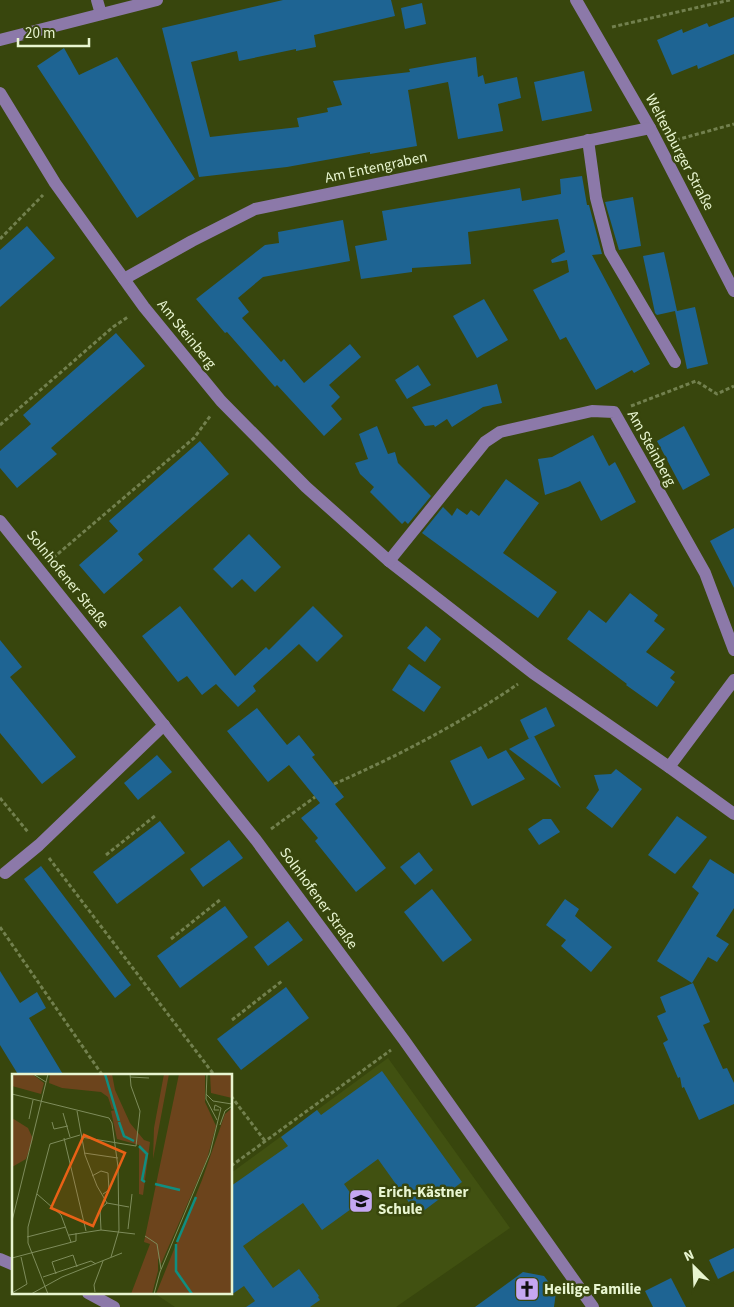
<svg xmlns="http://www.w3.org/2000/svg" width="734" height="1307" viewBox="0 0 734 1307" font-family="'Source Sans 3',sans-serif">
<rect width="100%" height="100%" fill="#38460d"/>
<polygon fill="#415111" points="388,1058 510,1228 396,1307 175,1307 154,1293 231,1293 231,1173"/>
<g fill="#1e6493">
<polygon points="283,0 391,0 395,16 314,35 316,47 296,51 296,49 239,61 237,51 191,62 210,137 299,127 297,118 328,112 327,108 342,105 333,81 410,72 409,69 476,57 478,77 483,75 485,84 517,77 521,98 498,104 503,131 458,139 448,82 408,90 417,146 370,154 370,152 287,167 199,177 162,28"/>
<polygon points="422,3 426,24 405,29 401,8"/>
<polygon points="734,17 734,54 698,69 697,65 672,75 657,40 682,29 683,33 707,23 709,27"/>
<polygon points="64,48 79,75 117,57 195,179 137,218 37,66"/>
<polygon points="584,71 592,111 542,121 534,82"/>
<polygon points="582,176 587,205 589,205 602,254 592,255 650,364 634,373 632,370 596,390 566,337 560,340 533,290 569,272 567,260 552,263 551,260 565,252 558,219 468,232 471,264 412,268 412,272 361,279 355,246 387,240 382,211 520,188 522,201 561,194 560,179"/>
<polygon points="633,197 641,246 619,250 605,202"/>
<polygon points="343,220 350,261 263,277 238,298 249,312 242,318 281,362 284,359 304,383 350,344 361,357 329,385 340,397 331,406 342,419 324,436 277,385 275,387 227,332 225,333 196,299 265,245 279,243 278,232"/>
<polygon points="27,226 55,258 0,307 0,250"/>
<polygon points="664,252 677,311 695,307 708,364 687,369 675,311 657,315 655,313 643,256"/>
<polygon points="484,299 508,340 477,358 453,316"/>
<polygon points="116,333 145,366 51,448 57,454 17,488 0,468 0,451 31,424 23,415"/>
<polygon points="418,365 431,385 407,399 395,380"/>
<polygon points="497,384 502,403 483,407 452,427 447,419 435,427 434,425 425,426 412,407"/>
<polygon points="377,426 388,454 395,452 398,463 431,496 408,524 405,521 402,524 370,492 374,487 360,474 355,463 368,459 359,434"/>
<polygon points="684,426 710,475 683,490 657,441"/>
<polygon points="593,435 609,466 615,462 636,502 601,521 580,481 568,487 545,495 538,459 552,457"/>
<polygon points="200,441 229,474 138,554 143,560 104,594 79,565 118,531 109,521"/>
<polygon points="506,479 539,503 503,553 557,592 538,618 422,533 443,507 452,516 457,508 467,515 471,510 479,516"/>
<polygon points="734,528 734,588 710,541"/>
<polygon points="249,534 281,567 255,592 242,579 232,588 213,569"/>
<polygon points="630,593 658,615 654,621 665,629 646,652 675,672 670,678 675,682 657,707 626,685 627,684 567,639 589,610 606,623"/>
<polygon points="180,606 235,676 266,647 269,650 313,606 343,636 317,662 299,644 253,686 256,691 238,707 216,684 202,695 187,676 178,682 142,636"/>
<polygon points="426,626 441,639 425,662 407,648"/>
<polygon points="0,640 22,667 10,677 76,757 42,784 0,733"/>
<polygon points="409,664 441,687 424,712 392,690"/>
<polygon points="546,707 555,726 529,739 520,720"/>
<polygon points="257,708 287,745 299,735 315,755 312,757 344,797 335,804 386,868 356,892 315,841 318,838 301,818 320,803 289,765 268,782 227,731"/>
<polygon points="534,736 561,788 509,749"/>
<polygon points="481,746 488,759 506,750 525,779 472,806 450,761"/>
<polygon points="157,755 172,772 138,800 124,783"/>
<polygon points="616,769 642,789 612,828 586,808 599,790 594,775 611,774"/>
<polygon points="677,816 707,837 675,874 648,855"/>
<polygon points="543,819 551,819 560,832 539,845 528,829"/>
<polygon points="160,821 185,853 117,904 93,872"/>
<polygon points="229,840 243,858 203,887 190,869"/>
<polygon points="419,852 433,870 415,885 400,867"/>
<polygon points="710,859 734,874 734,908 716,936 729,944 717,962 708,957 692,983 657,961 699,893 692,887"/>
<polygon points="41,866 131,985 115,998 24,879"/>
<polygon points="432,889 472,940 443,962 404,912"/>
<polygon points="565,899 579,909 575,916 612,947 591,972 561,946 566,940 546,925"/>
<polygon points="225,906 248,937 180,988 157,956"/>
<polygon points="288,921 303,940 268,966 254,947"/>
<polygon points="0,971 20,1003 37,992 46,1008 29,1018 64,1076 19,1076 0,1045"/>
<polygon points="693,983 710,1022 703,1025 723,1069 727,1068 734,1083 734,1104 699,1120 684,1087 682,1088 680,1077 678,1078 663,1043 668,1040 657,1016 666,1012 660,997"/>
<polygon points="286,987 309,1018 241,1070 217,1039"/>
<polygon points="382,1071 462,1182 418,1215 378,1159 344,1184 358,1204 322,1230 303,1203 243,1246 273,1288 299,1269 319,1296 318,1297 320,1300 310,1307 246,1307 255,1301 244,1286 231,1295 231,1186 288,1146 281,1137 317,1110 321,1115"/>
<polygon points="734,1248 734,1271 718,1279 709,1260"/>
<polygon points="523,1272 544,1276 556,1292 554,1307 475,1307"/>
<polygon points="671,1278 686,1307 653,1307 645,1291"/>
</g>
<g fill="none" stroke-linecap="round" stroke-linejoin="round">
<g stroke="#72804e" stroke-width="3" stroke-dasharray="4 2.5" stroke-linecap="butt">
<polyline points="612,27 730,0"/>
<polyline points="676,140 734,124"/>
<polyline points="0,239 43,195"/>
<polyline points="631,406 696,381 717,394 734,386"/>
<polyline points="0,425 113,327 128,317"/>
<polyline points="53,558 194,438 211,415"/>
<path d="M334,784c64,-28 127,-61 184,-100"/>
<polyline points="0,798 28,832"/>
<polyline points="271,829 315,797"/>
<polyline points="106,855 156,815"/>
<polyline points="49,858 215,1076"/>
<polyline points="0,927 103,1076"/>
<polyline points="171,939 221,899"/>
<polyline points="232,1020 282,981"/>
<polyline points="231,1096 265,1141"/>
<polyline points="231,1166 391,1050"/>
</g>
<g stroke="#8c79a9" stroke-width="12">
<polyline points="97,0 101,14"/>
<polyline points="576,0 650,128 734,291"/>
<polyline points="0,40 157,0"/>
<polyline points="0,93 55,183 144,307 221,401 306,487 389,561 533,673 669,767 734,814"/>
<polyline points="588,140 596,198 610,252 675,362"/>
<polyline points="124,279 192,241 255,209 650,128"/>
<polyline points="0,521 256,840 404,1040 593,1307"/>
<polyline points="389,561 485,442 500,432 592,411 614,412 705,573 734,650"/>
<polyline points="669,767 734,680"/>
<polyline points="5,873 39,845 164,725"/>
<polyline points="0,1259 14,1265"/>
<polyline points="88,1293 114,1307"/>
</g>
</g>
<defs>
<symbol id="school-square" viewBox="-11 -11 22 22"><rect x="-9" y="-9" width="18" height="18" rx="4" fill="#c5a7f1" stroke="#38460d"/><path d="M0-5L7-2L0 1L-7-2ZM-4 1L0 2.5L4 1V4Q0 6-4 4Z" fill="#111"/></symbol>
<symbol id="church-square" viewBox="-11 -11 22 22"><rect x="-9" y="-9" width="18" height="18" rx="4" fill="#c5a7f1" stroke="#38460d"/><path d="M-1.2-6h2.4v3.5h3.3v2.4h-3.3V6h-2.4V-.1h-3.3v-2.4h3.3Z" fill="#111"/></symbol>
</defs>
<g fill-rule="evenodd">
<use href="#school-square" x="347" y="1187" width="28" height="28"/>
<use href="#church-square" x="513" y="1275" width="28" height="28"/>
</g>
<g text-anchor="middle" stroke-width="5" stroke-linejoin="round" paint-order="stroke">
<g font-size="15" fill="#e8f5d0" stroke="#38460d">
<text transform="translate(680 152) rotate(62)" y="5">Weltenburger Straße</text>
<text transform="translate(376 167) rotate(-12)" y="5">Am Entengraben</text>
<text transform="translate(187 334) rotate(51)" y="5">Am Steinberg</text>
<text transform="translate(652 448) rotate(61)" y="5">Am Steinberg</text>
<text transform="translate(68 579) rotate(51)" y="5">Solnhofener Straße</text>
<text transform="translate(319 898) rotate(54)" y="5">Solnhofener Straße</text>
</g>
<g font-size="15" font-weight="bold" fill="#e8f5d0" stroke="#38460d" text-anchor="start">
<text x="378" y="1197">Erich-Kästner<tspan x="378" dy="17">Schule</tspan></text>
<text x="544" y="1294">Heilige Familie</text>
</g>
</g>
<g transform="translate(12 1074)">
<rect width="220" height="220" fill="#38460d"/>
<path d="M0,0h20l12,9 -3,11 -29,-8zM38,0h62l3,16 15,33 14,17 6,2 -7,53 -4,-1v-49l-22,-6 -6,-28 4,-1 -3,-1 -4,-12 -7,-5 -39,-4 -13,-5zM152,0h5l-16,85 1,-31zM167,0h26v28l11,24 -9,33 -46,105 -3,-6v13l-6,23h-21l19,-50 -6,-2zM198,0h22v24l-21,-5zM220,34v186h-76l46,-114 23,-66zM0,40v4l16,10 5,11 -7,20 -14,8z" fill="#6c441c"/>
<path fill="none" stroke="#108e80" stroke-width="2.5" d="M93,0l14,47M107,48l5,14 10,5M127,72l8,8 -5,26 3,2M143,110l25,6M165,168l19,-45M164,170v27l16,23"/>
<path fill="none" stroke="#7e8c5b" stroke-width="1" d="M21,0l13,8M195,0l-1,25 11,21M118,3l19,1M0,20l97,24 3,5 6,44 1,63 -8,27M194,20l7,7 19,3M65,37l8,44 12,31 10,17 22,4M51,39l7,24M17,45l4,-19M40,48l2,7 14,-3M208,51l5,-14 7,-5M69,63l55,9 4,-35 -9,-25 -1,-12M52,64l22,93M72,79l34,5M80,102l9,-5 7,2 1,17 -6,4M25,120l24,21 10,27M0,147l36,-147M116,155l4,-35M89,156l-1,-21 7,-6M57,161l32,-5 34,4M133,162l12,8 4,25M15,163l39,-10M0,184l64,-17v-8M44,200l-4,-12 21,-7 4,12M31,203l48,-16 5,3M83,218l-1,-7 9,-24M0,219l15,-9 -6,-27M19,220l31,-17 60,-24M36,220l-20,-51v-16l22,-83 30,-9M142,220l6,-22 50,-119 11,-45 -6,-3 -1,5h5"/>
<path fill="#e86116" fill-opacity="0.15" stroke="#e86116" stroke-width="2.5" d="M72,61l41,18 -32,73 -42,-18z"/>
<rect width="220" height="220" fill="none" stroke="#e8f5d0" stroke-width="2.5"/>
</g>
<g transform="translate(694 1267) rotate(336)" stroke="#38460d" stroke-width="4" paint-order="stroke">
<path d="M0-4L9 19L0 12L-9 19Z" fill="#e8f5d0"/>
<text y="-8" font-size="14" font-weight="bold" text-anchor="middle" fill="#e8f5d0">N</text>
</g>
<path d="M18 38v8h71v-8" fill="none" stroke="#e8f5d0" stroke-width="2.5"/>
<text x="25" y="38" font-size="15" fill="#e8f5d0" stroke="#38460d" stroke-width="4" paint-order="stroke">20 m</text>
</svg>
